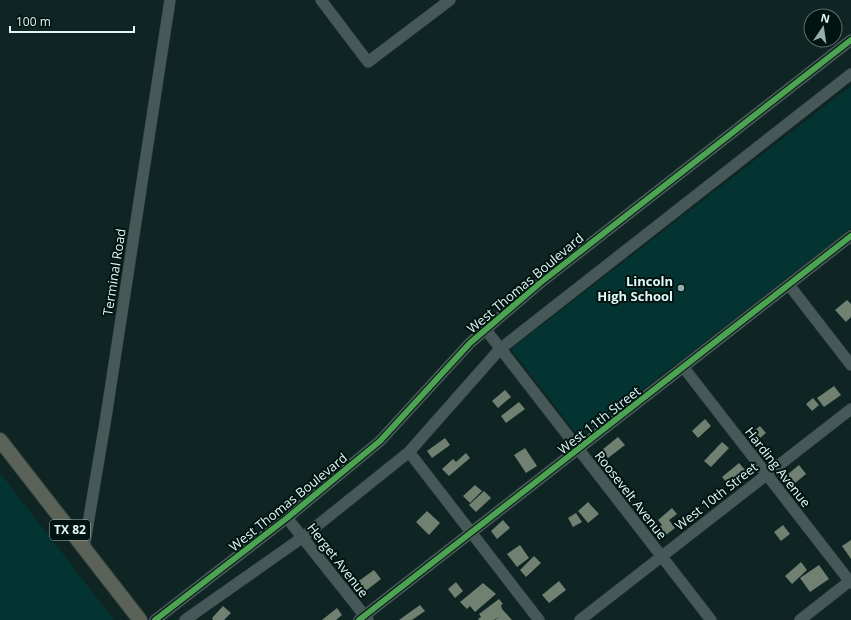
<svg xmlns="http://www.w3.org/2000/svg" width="851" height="620" viewBox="0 0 851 620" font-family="'Open Sans',sans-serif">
<rect width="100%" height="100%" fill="#0f2523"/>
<g fill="#043431">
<polygon points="851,86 851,228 580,438 511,349"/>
<polygon points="0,473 114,620 0,620"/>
</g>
<g fill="#708071">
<polygon points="847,300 851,304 851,317 846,322 835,310"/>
<polygon points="834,386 841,395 824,407 817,398"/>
<polygon points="505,390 511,397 498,408 492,401"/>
<polygon points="813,398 819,405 812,411 806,404"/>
<polygon points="519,402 525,409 506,423 501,416"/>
<polygon points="705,419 711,426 698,438 692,431"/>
<polygon points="760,426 766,433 754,443 748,436"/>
<polygon points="618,437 625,445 608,458 602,450"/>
<polygon points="445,438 450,445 432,458 427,451"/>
<polygon points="722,442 729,448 711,467 704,461"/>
<polygon points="525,448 537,466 526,473 514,455"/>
<polygon points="466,453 470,458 449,476 442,469 453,459 456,462"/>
<polygon points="739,463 745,470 729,485 722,477"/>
<polygon points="799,465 806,474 789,488 782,479"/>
<polygon points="475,485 482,491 470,503 463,496"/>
<polygon points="484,491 491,498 476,512 469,505"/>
<polygon points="588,502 599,514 588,523 578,511"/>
<polygon points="672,508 677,514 669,520 675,528 662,538 656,530 662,525 658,520"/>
<polygon points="427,511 440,523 429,535 416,522"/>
<polygon points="576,513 582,522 573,527 568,518"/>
<polygon points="503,520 510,528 497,539 491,531"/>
<polygon points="783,525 790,534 781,541 774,532"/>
<polygon points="851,540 851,559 842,546"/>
<polygon points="520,545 529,558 517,567 507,554"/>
<polygon points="534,556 541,563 526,577 520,570"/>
<polygon points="801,562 807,570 792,584 785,576"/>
<polygon points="819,565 829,579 810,592 800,578"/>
<polygon points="374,570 381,579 363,593 356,583"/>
<polygon points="559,581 566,590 549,603 542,595"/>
<polygon points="456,582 463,591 455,598 448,589"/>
<polygon points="483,583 496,594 475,612 470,606 467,609 460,602"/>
<polygon points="499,599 503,604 501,605 502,609 512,620 495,620 500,616 494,620 479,620 478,619 481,617 479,614"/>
<polygon points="420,605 425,611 412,620 399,620"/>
<polygon points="223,606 231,613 224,620 213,620 212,618"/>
<polygon points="337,608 342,615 336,620 322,620"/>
</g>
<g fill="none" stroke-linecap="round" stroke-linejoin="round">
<defs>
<g id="minor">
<polyline points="321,0 368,62 450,0"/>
<polyline points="789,285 851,365"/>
<polyline points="486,330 711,620"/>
<polyline points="684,368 851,583"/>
<polyline points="409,452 539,620"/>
<polyline points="287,518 368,620"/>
<polyline points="84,548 106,417 170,0"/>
<polyline points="155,620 287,518 380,441 470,343 540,283 851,40"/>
<polyline points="185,620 303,537 409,452 500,349 851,74"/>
<polyline points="359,620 851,236"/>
<polyline points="580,620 851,409"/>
<polyline points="800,620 851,580"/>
</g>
<polyline id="major" points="0,440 140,620"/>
</defs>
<use href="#minor" stroke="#31403f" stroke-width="12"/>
<use href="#major" stroke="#31403f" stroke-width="16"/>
<use href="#minor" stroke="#465857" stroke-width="11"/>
<use href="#major" stroke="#5b6359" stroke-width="14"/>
<defs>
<g id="cycleway">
<polyline points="155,620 287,518 380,441 470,343 540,283 851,40"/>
<polyline points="359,620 851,236"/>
</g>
</defs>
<use href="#cycleway" stroke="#021412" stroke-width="8"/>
<use href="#cycleway" stroke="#4ca352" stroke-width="6"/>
</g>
<circle fill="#96aeac" stroke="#021412" stroke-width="1.5" cx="681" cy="288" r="4"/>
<g text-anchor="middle" stroke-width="4" stroke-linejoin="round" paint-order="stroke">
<rect fill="#021412" stroke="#9db4b1" stroke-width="1" x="50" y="520" width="40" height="20" rx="3"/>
<g font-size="12" font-weight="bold" fill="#dff8f5">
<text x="70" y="534">TX 82</text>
</g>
<g font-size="13" fill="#dff8f5" stroke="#021412">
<text transform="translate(114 272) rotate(-81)" y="5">Terminal Road</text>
<text transform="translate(525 283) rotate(-40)" y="5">West Thomas Boulevard</text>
<text transform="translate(599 420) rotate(-38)" y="5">West 11th Street</text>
<text transform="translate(778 467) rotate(52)" y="5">Harding Avenue</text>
<text transform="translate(631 495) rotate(52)" y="5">Roosevelt Avenue</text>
<text transform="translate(716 496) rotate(-38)" y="5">West 10th Street</text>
<text transform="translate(288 502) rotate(-39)" y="5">West Thomas Boulevard</text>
<text transform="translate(338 560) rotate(52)" y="5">Herget Avenue</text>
</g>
<g font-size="13" font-weight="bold" fill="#dff8f5" stroke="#021412" text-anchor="end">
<text x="673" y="286">Lincoln<tspan x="673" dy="15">High School</tspan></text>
</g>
</g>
<g transform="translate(823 28) rotate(13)"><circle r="19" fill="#021412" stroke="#5a6f6d"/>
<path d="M0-3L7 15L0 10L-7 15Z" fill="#96aeac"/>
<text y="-6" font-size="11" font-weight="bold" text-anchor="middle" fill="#dff8f5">N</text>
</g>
<path d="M10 26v6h124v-6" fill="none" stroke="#dff8f5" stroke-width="2"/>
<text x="16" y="26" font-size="12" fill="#dff8f5" stroke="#021412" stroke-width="3" paint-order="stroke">100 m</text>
</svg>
